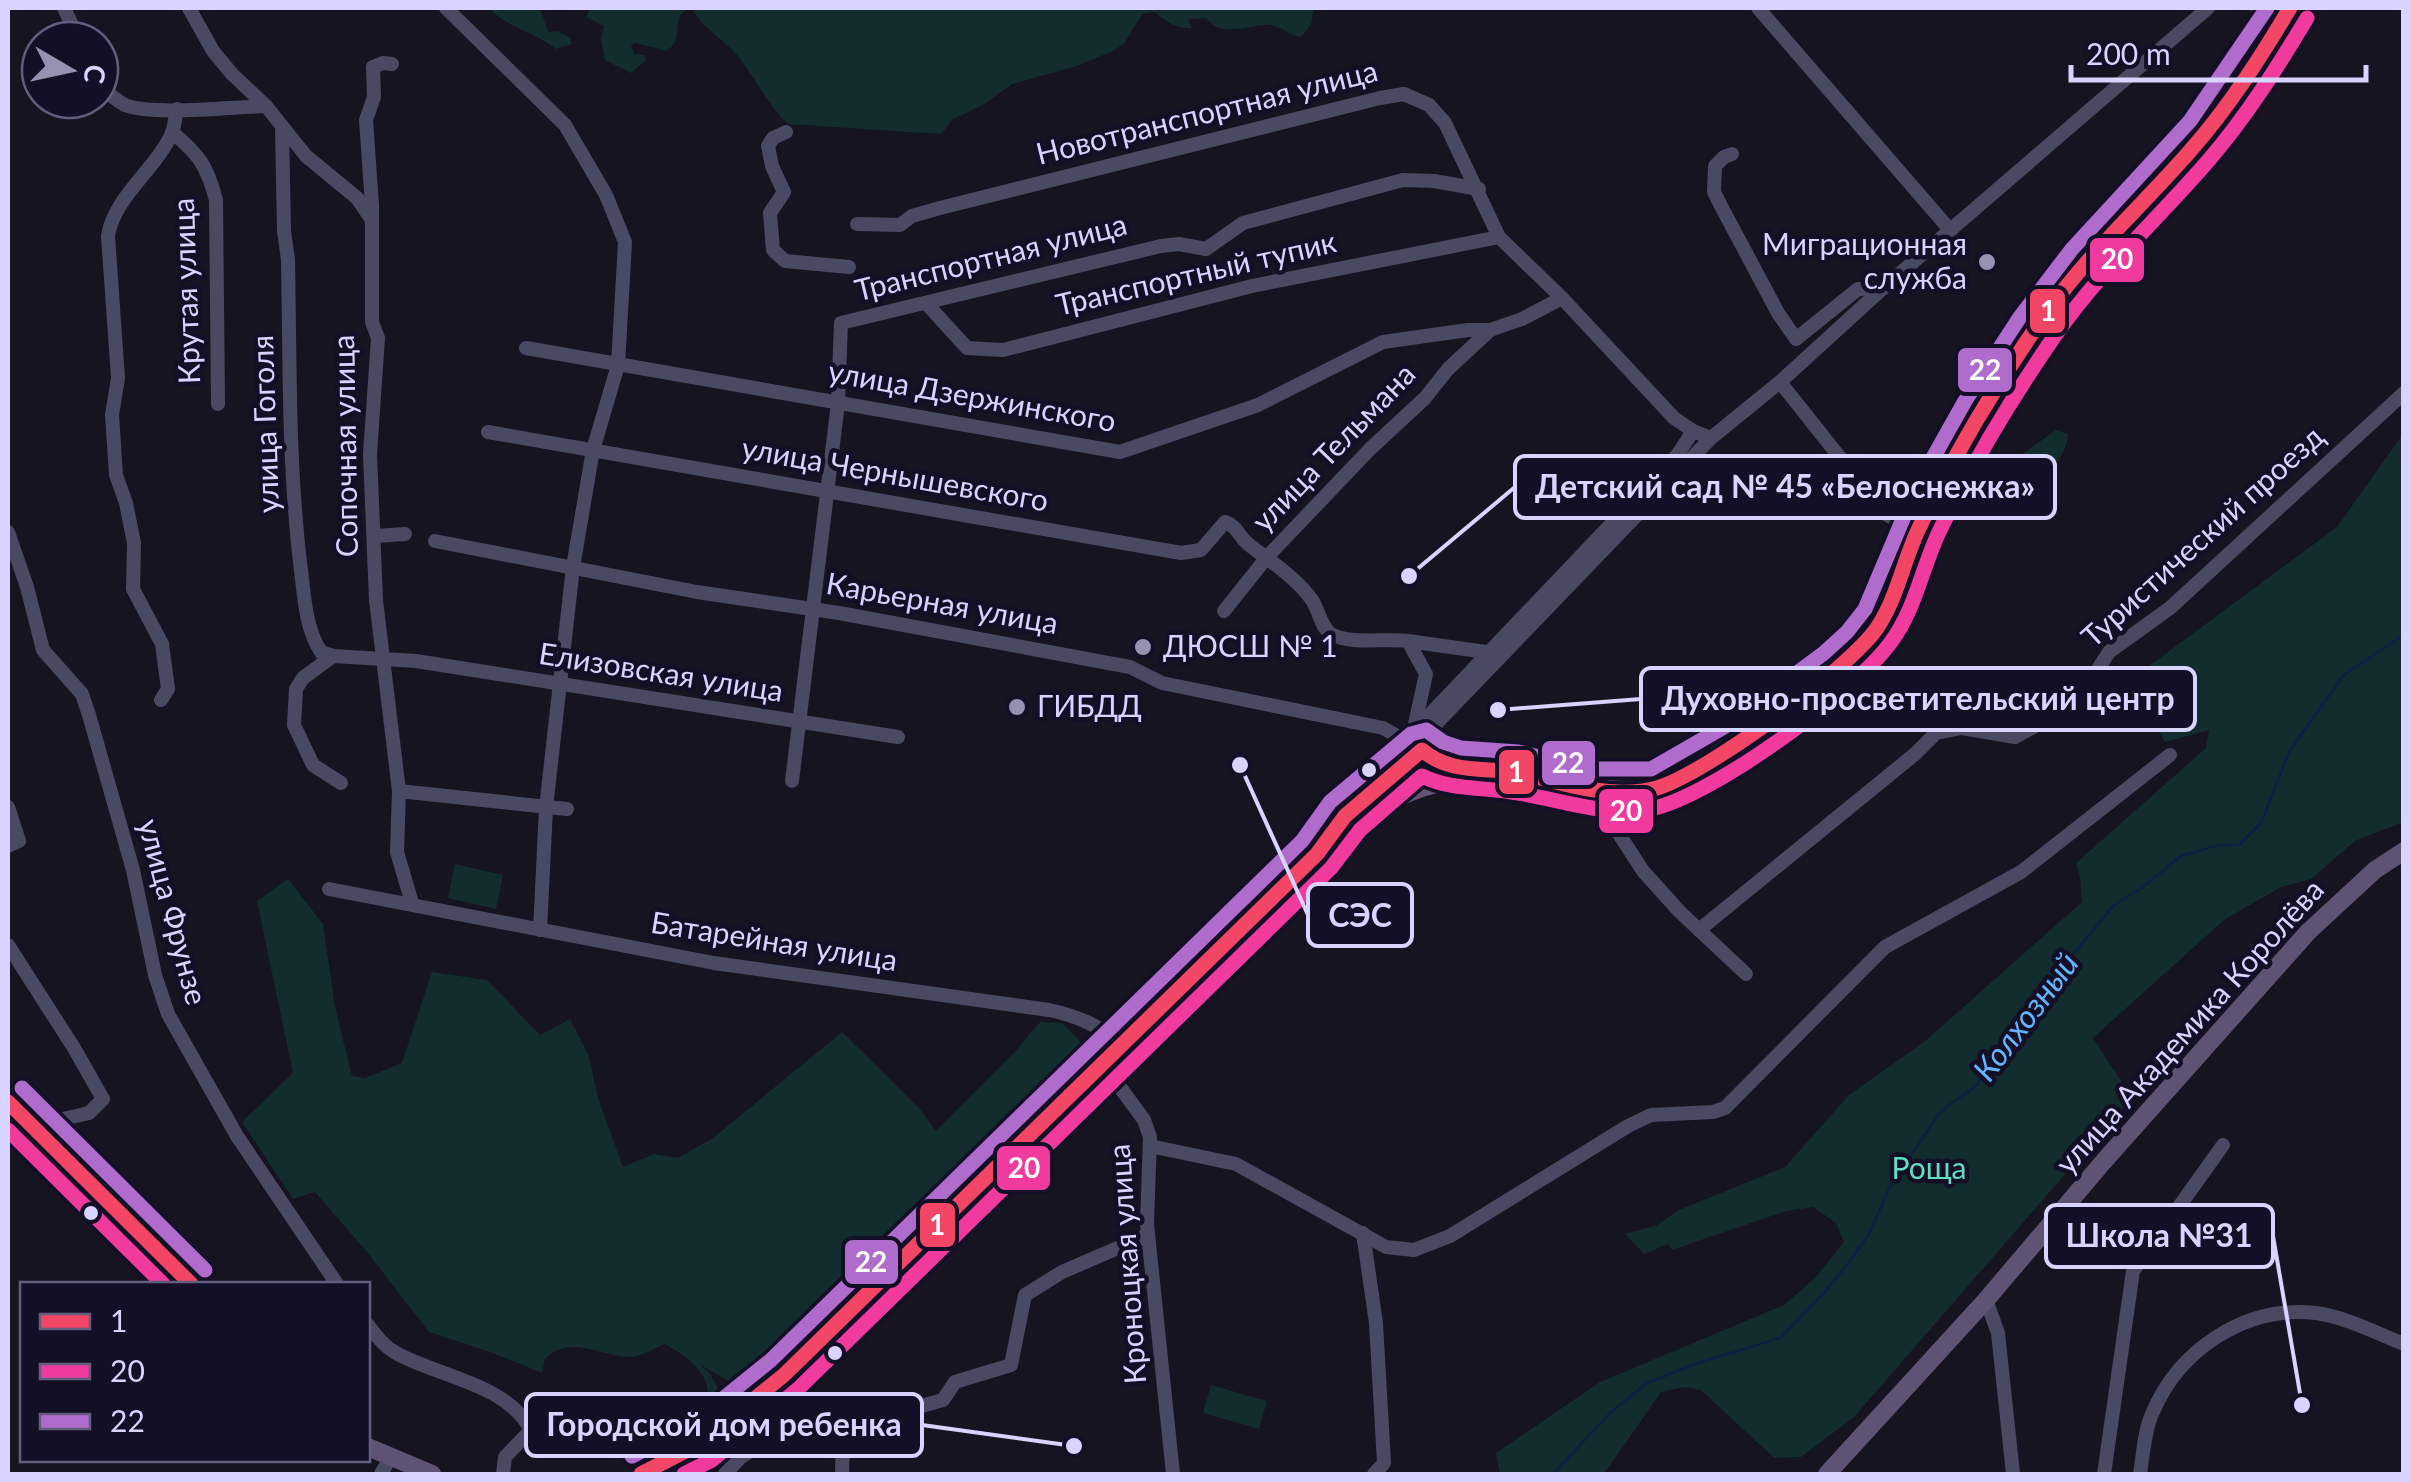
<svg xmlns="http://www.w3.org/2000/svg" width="2411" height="1482" viewBox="0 0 2411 1482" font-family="Lato,sans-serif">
<rect width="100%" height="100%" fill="#161421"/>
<g fill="#132c2d">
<path d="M489,8h51l8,24 9,-1 12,6 3,7 -16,5c-22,-18 -49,-21 -67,-41z"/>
<path d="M590,8h98l-8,7c-5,14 1,28 -14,36l-30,-8 -5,2 3,9 10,1 2,5 -15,13 -26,-13 -4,-22 3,-12 -18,-9z"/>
<path d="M692,8h622l-3,17 -10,12c-13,-1 -18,-11 -31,-12 -22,-1 -49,14 -64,-7l-18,1 4,9c-19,0 -24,-6 -38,-16l-12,2 -18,30 -11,7 -36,15 -65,18 -29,21 -30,14 -12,15 -153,-10c-19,-17 -35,-50 -52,-70 -14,-16 -35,-27 -44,-46z"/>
<path d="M2056,430l12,4c-2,34 -45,60 -69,81 -18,1 -30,-3 -35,-21 4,-11 11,-13 22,-14z"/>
<polygon points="2403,434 2403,822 2355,841 2311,879 2281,887 2224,920 2093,1038 2127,1090 2128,1102 1854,1417 1801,1457 1774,1458 1701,1390 1685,1387 1661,1392 1604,1474 1500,1474 1496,1453 1600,1382 1784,1305 1815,1278 1844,1242 1836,1223 1813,1207 1786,1211 1672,1250 1668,1244 1644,1254 1625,1234 1657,1225 1679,1210 1785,1167 1849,1095 1924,1042 2082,902 2080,877 2076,863 2206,748 2209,730 2165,742 2130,680 2337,527"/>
<polygon points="455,864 503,875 496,909 448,898"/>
<path d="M288,879l35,45 12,83 17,69 13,2 37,-15 30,-91 55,8 53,55 30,-16 19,38 9,41 25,69 31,-13 24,4 35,-20 129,-106 77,76 17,23 78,-78 26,-31 22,1 24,24 -315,313 -37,24 -35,-20 11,9 14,28 -21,17c15,-37 -5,-55 -38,-74 -11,4 -25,14 -37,13 -29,-1 -57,-23 -83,2l-3,14 -49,-20 -64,-21 -62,-80 -52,-60 -22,7 -51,-77 51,-49 -36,-172z"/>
<polygon points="1211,1385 1267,1401 1259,1429 1203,1413"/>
</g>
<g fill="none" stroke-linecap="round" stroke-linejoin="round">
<polyline stroke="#0d2144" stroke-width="2.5" points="1553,1474 1610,1413 1647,1383 1695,1364 1780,1338 1824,1293 1851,1260 1869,1234 1889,1189 1940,1112 1977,1085 1999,1044 2113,906 2143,887 2181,856 2215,846 2240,844 2261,823 2290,750 2344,675 2404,635"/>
<g stroke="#4a4962" stroke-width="14">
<polyline points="64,8 79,40"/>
<polyline points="189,8 213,51 232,74 266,106 306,156 357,198 370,217"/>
<polyline points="446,8 565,125 606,195 625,242 618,365 593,450 573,567 546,808 540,930"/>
<polyline points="1758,8 1951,231"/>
<polyline points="2257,8 2275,33"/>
<polyline points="392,64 383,63 373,67 374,97 366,120 372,205 372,322 378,338 370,454 376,600 399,791 397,852 412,903"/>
<path d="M100,85c8,8 15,15 25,20 28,11 106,2 141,1"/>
<path d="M282,127l2,104 4,29c2,103 0,207 13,310 3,26 5,60 20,82l12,4 83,5 482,76"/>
<path d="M172,132c27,23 35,33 44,68l2,204"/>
<polyline points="786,132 773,138 768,146 772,166 784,192 770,213 773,250 785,261 849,267"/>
<polyline points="1732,154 1724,157 1715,166 1714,192 1721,206 1778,313 1796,339 1858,289 1883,288"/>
<polyline points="857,224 900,225 912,216 940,208 1380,98 1404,94 1429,105 1445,123 1499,237 1562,298 1674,418 1693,431 1711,438"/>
<polyline points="926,303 967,348 1003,350 1252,286 1499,237"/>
<polyline points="526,348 1120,452 1258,405 1383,342 1468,330 1490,330 1522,319 1562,298"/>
<polyline points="1780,382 1884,513 1917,531"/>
<path d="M488,432l693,121 20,-3 24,-28c12,4 13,13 22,21 22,18 48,33 65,57 7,10 8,26 19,34 19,11 57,4 77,7l18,33 -13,59 9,17"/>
<polyline points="8,532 27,587 43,650 82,694 89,715 133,870 155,975 168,1014 237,1136 337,1284"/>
<polyline points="375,536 405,534"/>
<polyline points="435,541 697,592 839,613 1130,667 1162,683 1383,728 1422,750 1446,781"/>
<polyline points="1224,611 1267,557 1370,449 1425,398 1448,369 1490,330"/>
<polyline points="1408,641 1486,652"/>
<polyline points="333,656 303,678 296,689 294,725 313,765 341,783"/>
<path d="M161,700l7,-11 -6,-45 -29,-55 1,-46 -8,-40 -10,-28 -4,-60 6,-37 -10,-142c6,-39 48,-67 64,-103 3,-7 3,-17 5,-24"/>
<polyline points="1415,730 1678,454 1693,431"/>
<polyline points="1427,756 1463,768 1499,770"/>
<polyline points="792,781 838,403 841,323 1161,246 1179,244 1206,249 1243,223 1403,180 1434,181 1479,189"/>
<polyline points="1599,787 1619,834 1643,871 1679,911 1746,974"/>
<polyline points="399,791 567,809"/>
<polyline points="8,807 19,841 8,846"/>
<path d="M1321,847c30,-48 87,-71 113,-121l277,-288 69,-56 103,-94 325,-280"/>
<path d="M329,889l385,74 335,47c29,6 51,16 73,35"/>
<polyline points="1699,930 1915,754 1936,733 1962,728 2015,737 2057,714 2081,696 2109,652 2170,608 2404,393"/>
<polyline points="8,945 74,1048 103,1099 89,1113 59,1120 39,1135"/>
<polyline points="1103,1064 1144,1120 1150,1137 1147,1224 1173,1474"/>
<polyline points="1150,1146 1236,1164 1386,1247 1414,1250 1450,1236 1628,1126 1651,1115 1713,1112 1725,1108 1885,947 2021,872 2170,755"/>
<polyline points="1363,1233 1376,1323 1384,1463 1374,1474"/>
<polyline points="1986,1300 1998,1333 2013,1474"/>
<path d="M368,1325c7,10 17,22 28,28 43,24 110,30 135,77l-26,27 -2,17"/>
<polyline points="381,1474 390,1458"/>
<polyline points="725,1474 740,1458 780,1431 806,1420 829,1416 861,1423"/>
<polyline points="842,1474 843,1440 861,1423 943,1400 955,1382 1011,1365 1025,1295 1062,1272 1148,1235"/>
<polyline points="2104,1474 2133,1271 2223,1145"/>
<path d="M2140,1474c3,-18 4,-42 12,-60 27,-65 94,-109 164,-101 30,4 60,20 88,31"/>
</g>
<g stroke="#5e5373" stroke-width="18">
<polyline points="8,1102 191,1284"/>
<polyline points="368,1447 432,1474"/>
<path d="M641,1474l58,-30 85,-69 533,-521c97,-83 141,-83 264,-69 29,4 62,11 90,-1 22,-10 43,-28 63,-41 44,-30 97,-60 132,-100 28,-32 35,-78 53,-116 33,-68 73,-132 115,-195 45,-67 104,-122 157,-182 39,-44 69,-93 99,-142"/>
<polyline points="1827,1474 1986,1300 2104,1161 2308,932 2375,870 2404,851"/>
</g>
<defs>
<g id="bus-1">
<polyline points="8,1102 191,1284"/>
<path d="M641,1474l58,-30 85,-69 533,-521 28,-38 77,-66c31,27 71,15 108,25 39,11 87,24 127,13 48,-14 192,-119 220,-160 21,-31 27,-71 44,-104 35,-73 77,-143 124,-209 42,-60 97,-109 145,-164 39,-44 70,-93 100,-143"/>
</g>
<g id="bus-2">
<polyline points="8,1130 163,1284"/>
<path d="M684,1474l28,-14 86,-71 533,-521 29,-38 62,-54c29,14 57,11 89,16 45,6 86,23 133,18 59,-6 212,-119 247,-168 24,-32 31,-74 48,-110 33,-68 72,-133 115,-195 45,-65 103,-117 154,-176 38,-44 69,-93 99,-143"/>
</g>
<g id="bus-3">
<polyline points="22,1088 205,1270"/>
<polyline points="632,1456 688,1427 771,1360 1302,841 1330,802 1411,734 1426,730 1443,742 1461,748 1518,752 1594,769 1651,769 1724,727 1824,653 1847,632 1865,609 1916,488 1965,401 2020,317 2072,249 2190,121 2267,8"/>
</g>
</defs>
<use href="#bus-1" stroke="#130f26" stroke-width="22"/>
<use href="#bus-2" stroke="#130f26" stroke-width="22"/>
<use href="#bus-3" stroke="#130f26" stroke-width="22"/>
<use href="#bus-1" stroke="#f34667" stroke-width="15"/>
<use href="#bus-2" stroke="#f13a9d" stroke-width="15"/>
<use href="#bus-3" stroke="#b06ccc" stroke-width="15"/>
</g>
<g fill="#9591b1" stroke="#130f26" stroke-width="4">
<circle cx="1987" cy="262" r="10"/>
<circle cx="1143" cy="647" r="10"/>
<circle cx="1017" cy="707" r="10"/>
</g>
<g fill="#d9d4ff" stroke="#130f26" stroke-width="4">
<circle cx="1369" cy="770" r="9"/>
<circle cx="91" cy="1213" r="9"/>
<circle cx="835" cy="1353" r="9"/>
</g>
<g text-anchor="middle" stroke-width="9" stroke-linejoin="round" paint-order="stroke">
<g font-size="30" fill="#d9d4ff" stroke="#130f26">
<text transform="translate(1207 113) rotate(-14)" y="10">Новотранспортная улица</text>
<text transform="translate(991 258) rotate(-14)" y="10">Транспортная улица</text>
<text transform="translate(1196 274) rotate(-13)" y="10">Транспортный тупик</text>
<text transform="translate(187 291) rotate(-92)" y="10">Крутая улица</text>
<text transform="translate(972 397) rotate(10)" y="10">улица Дзержинского</text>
<text transform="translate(266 424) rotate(-92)" y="10">улица Гоголя</text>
<text transform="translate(346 446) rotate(-91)" y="10">Сопочная улица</text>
<text transform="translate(1334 448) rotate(-46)" y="10">улица Тельмана</text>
<text transform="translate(895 475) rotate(10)" y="10">улица Чернышевского</text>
<text transform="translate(2203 537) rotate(-42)" y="10">Туристический проезд</text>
<text transform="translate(942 604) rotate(10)" y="10">Карьерная улица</text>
<text transform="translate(661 673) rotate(9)" y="10">Елизовская улица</text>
<text transform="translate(172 912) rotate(75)" y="10">улица Фрунзе</text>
<text transform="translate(774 942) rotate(9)" y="10">Батарейная улица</text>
<text transform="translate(2190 1027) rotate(-48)" y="10">улица Академика Королёва</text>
<text transform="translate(1128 1264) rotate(-94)" y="10">Кроноцкая улица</text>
</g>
<g font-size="30" fill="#d9d4ff" stroke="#130f26" text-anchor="start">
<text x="1967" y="255" text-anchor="end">Миграционная<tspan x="1967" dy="34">служба</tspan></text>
<text x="1163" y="657">ДЮСШ № 1</text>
<text x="1037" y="717">ГИБДД</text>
</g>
<g font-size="30" fill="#5fe0c0" stroke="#130f26">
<text x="1929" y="1179">Роща</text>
</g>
<g font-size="32" font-style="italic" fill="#62b6ff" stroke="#130f26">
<text transform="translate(2026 1017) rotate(-53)" y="11">Колхозный</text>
</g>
</g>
<path fill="none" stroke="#d9d4ff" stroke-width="4" d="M1409 576L1515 487M1498 710L1641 699M1240 765L1308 915M2302 1405L2273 1236M1074 1446L922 1425"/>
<g fill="#d9d4ff" stroke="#130f26" stroke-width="4">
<circle cx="1409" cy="576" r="10"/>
<circle cx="1498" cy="710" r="10"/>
<circle cx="1240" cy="765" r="10"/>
<circle cx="2302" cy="1405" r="10"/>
<circle cx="1074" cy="1446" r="10"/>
</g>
<g fill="#130f26" stroke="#d9d4ff" stroke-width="4">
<rect x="1515" y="456" width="540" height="62" rx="10"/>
<rect x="1641" y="668" width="554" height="62" rx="10"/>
<rect x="1308" y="884" width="104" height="62" rx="10"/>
<rect x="2046" y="1205" width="227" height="62" rx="10"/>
<rect x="526" y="1394" width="396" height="62" rx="10"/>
</g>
<g font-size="32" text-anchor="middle" font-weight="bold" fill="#d9d4ff">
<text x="1785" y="498">Детский сад № 45 «Белоснежка»</text>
<text x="1918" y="710">Духовно-просветительский центр</text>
<text x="1360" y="927">СЭС</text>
<text x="2159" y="1247">Школа №31</text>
<text x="724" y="1436">Городской дом ребенка</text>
</g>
<g stroke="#130f26" stroke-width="4">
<rect x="2088" y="236" width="58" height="48" rx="10" fill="#f13a9d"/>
<rect x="2028" y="287" width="39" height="48" rx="10" fill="#f34667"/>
<rect x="1956" y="346" width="58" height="48" rx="10" fill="#b06ccc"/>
<rect x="1540" y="739" width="57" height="48" rx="10" fill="#b06ccc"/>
<rect x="1497" y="748" width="39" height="48" rx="10" fill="#f34667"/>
<rect x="1597" y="787" width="58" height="48" rx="10" fill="#f13a9d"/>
<rect x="995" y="1144" width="57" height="48" rx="10" fill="#f13a9d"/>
<rect x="918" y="1201" width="39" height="48" rx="10" fill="#f34667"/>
<rect x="843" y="1238" width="57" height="48" rx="10" fill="#b06ccc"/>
</g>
<g font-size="28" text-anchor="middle" font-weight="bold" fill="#fff">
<text x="2117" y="269">20</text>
<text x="2048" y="321">1</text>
<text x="1985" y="380">22</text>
<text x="1568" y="773">22</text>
<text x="1516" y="782">1</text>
<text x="1626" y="821">20</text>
<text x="1024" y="1178">20</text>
<text x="937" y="1235">1</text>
<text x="871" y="1272">22</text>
</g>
<rect width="2411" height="1482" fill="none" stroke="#d9d4ff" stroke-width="20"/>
<rect x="20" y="1282" width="350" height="180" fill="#130f26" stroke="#625e7d" stroke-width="2.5"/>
<rect x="40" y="1314" width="50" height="15" fill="#f34667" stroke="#625e7d" stroke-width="2.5"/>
<text x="110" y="1332" font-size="30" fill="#d9d4ff">1</text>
<rect x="40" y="1364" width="50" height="15" fill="#f13a9d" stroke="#625e7d" stroke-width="2.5"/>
<text x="110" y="1382" font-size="30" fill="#d9d4ff">20</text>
<rect x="40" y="1414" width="50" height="15" fill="#b06ccc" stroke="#625e7d" stroke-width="2.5"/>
<text x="110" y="1432" font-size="30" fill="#d9d4ff">22</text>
<g transform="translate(70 70) rotate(99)"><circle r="48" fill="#130f26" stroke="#625e7d" stroke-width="2.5"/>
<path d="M0-8L18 38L0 25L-18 38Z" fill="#9591b1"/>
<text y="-15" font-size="28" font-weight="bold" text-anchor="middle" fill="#d9d4ff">С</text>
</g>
<path d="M2071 65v15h295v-15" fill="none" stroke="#d9d4ff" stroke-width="5"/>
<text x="2086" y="65" font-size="30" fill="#d9d4ff" stroke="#130f26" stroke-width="8" paint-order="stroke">200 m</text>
</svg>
